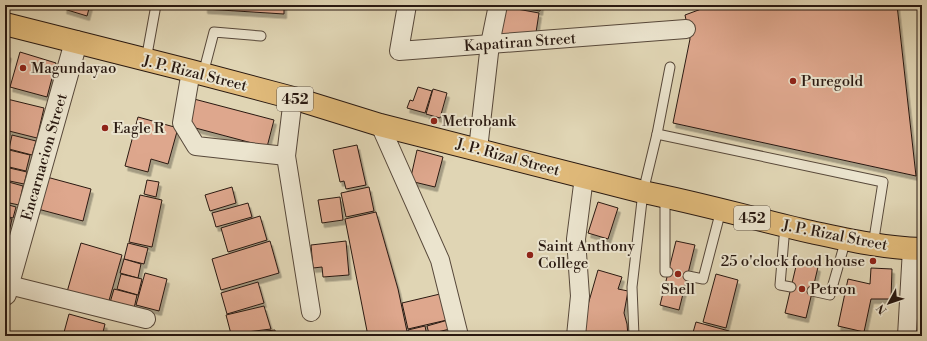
<svg xmlns="http://www.w3.org/2000/svg" width="927" height="341" viewBox="0 0 927 341" font-family="'Libre Bodoni',serif">
<defs>
<filter id="shadow"><feDropShadow dx="2.5" dy="4.5" stdDeviation="0" flood-color="#0004"/></filter>
</defs>
<rect width="100%" height="100%" fill="#e0d5b4"/>
<filter id="stains"><feTurbulence type="fractalNoise" baseFrequency=".005" numOctaves="4"/><feColorMatrix values="0 0 0 0 .2 0 0 0 0 .09 0 0 0 0 .02 0 0 0 .5 -.17"/></filter>
<radialGradient id="worn" r=".72"><stop offset=".6" stop-color="#630" stop-opacity="0"/><stop offset="1" stop-color="#630" stop-opacity=".3"/></radialGradient>
<g fill="#dea78d" stroke="#291911" filter="url(#shadow)">
<polygon points="65,5 90,5 87,16 64,9"/>
<polygon points="205,5 284,5 284,14 205,9"/>
<polygon points="509,5 541,5 540,11 509,6"/>
<polygon points="712,5 897,5 916,176 673,123 690,39 685,15"/>
<polygon points="506,7 539,13 535,39 500,39"/>
<polygon points="20,52 56,63 47,97 10,87"/>
<polygon points="5,53 9,54 5,70"/>
<polygon points="418,87 432,91 425,113 407,108 410,100 413,101"/>
<polygon points="433,89 447,93 440,118 426,114"/>
<polygon points="7,99 44,108 37,138 5,130 5,108"/>
<polygon points="194,99 274,120 267,147 188,126"/>
<polygon points="138,117 178,128 168,164 151,159 148,172 125,166"/>
<polygon points="12,135 36,141 32,155 9,149"/>
<polygon points="357,145 366,185 346,189 344,181 340,182 333,150"/>
<polygon points="5,149 30,155 26,171 5,166"/>
<polygon points="417,150 443,157 435,187 410,181"/>
<polygon points="5,167 27,172 24,184 5,180"/>
<polygon points="43,176 91,189 83,221 34,208"/>
<polygon points="147,180 159,182 156,197 144,194"/>
<polygon points="5,181 23,186 19,205 5,202"/>
<polygon points="232,187 236,203 210,211 205,195"/>
<polygon points="369,187 374,211 346,217 341,193"/>
<polygon points="140,195 162,200 152,247 129,242"/>
<polygon points="340,197 343,220 322,223 318,200"/>
<polygon points="598,202 618,208 608,239 588,233"/>
<polygon points="248,203 252,217 216,227 212,213"/>
<polygon points="5,204 16,207 13,218 5,216"/>
<polygon points="376,212 398,289 408,336 368,336 345,219"/>
<polygon points="260,216 267,240 228,252 221,228"/>
<polygon points="5,218 12,219 6,245 5,245"/>
<polygon points="270,241 279,273 221,290 212,259"/>
<polygon points="346,241 349,275 323,277 322,267 313,268 311,245"/>
<polygon points="676,241 695,245 679,310 660,305"/>
<polygon points="81,243 122,255 108,304 67,292"/>
<polygon points="128,243 148,248 144,264 124,259"/>
<polygon points="124,259 141,264 138,278 120,273"/>
<polygon points="797,262 818,267 806,318 785,313"/>
<polygon points="871,268 892,269 891,299 871,299 864,332 838,326 848,279 870,284"/>
<polygon points="598,270 622,277 618,289 628,291 624,313 627,324 628,336 579,336"/>
<polygon points="145,273 167,279 159,311 136,305"/>
<polygon points="121,274 142,279 138,295 117,289"/>
<polygon points="716,274 738,280 726,328 703,322"/>
<polygon points="258,282 264,303 227,314 221,293"/>
<polygon points="114,289 137,295 133,313 109,306"/>
<polygon points="440,294 447,320 408,329 402,303"/>
<polygon points="264,306 271,329 231,334 226,315"/>
<polygon points="69,314 105,324 102,336 63,336"/>
<polygon points="448,320 450,329 429,334 427,326"/>
<polygon points="696,322 729,331 727,336 692,336"/>
<polygon points="425,326 427,336 410,336 408,330"/>
<polygon points="275,330 276,336 232,336 232,335"/>
</g>
<g fill="none" stroke-linecap="round" stroke-linejoin="round">
<defs>
<g id="service">
<polyline points="146,60 156,5"/>
<polyline points="203,74 214,32 261,36"/>
<polyline points="657,134 670,67"/>
<polyline points="665,197 665,272 668,272"/>
<polyline points="785,226 780,285 791,287"/>
<polyline points="688,276 703,279 721,210"/>
<polyline points="812,291 830,295 846,239"/>
<polyline points="634,336 632,287 643,192 657,134 883,182 873,245"/>
</g>
<g id="minor">
<polyline points="407,5 399,51 686,29"/>
<polyline points="191,71 182,123 196,146 286,156"/>
<polyline points="293,98 286,156 311,312"/>
<polyline points="380,125 440,260 459,336"/>
<polyline points="478,149 490,44 498,5"/>
<polyline points="5,284 146,319"/>
<polyline points="576,336 580,296 576,239 584,177"/>
<polyline points="907,336 912,249"/>
</g>
<polyline id="tertiary" points="5,294 76,42"/>
<path id="trunk" d="M5,24l186,47 102,27 87,27 263,67c56,11 112,27 168,40 37,8 73,16 111,17"/>
</defs>
<use href="#service" stroke="#57483a" stroke-width="11"/>
<use href="#minor" stroke="#57483a" stroke-width="20"/>
<use href="#tertiary" stroke="#57483a" stroke-width="24"/>
<use href="#trunk" stroke="#291911" stroke-width="24"/>
<use href="#service" stroke="#ebe4ce" stroke-width="9"/>
<use href="#minor" stroke="#ebe4ce" stroke-width="18"/>
<use href="#tertiary" stroke="#ebe4ce" stroke-width="22"/>
<use href="#trunk" stroke="#e0ba7a" stroke-width="22"/>
</g>
<g fill="#8f2418" stroke="#ebe4ce" stroke-width="1.5">
<circle cx="23" cy="68" r="4"/>
<circle cx="793" cy="81" r="4"/>
<circle cx="434" cy="121" r="4"/>
<circle cx="105" cy="128" r="4"/>
<circle cx="530" cy="255" r="4"/>
<circle cx="873" cy="261" r="4"/>
<circle cx="678" cy="274" r="4"/>
<circle cx="802" cy="289" r="4"/>
</g>
<g text-anchor="middle" stroke-width="4" stroke-linejoin="round" paint-order="stroke">
<g fill="#ebe4ce" stroke="#63564a" stroke-width="1">
<rect x="277" y="87" width="36" height="24" rx="3"/>
<rect x="734" y="206" width="36" height="24" rx="3"/>
</g>
<g font-size="14" font-weight="bold" fill="#291911">
<text x="295" y="104">452</text>
<text x="752" y="223">452</text>
</g>
<g font-size="15" fill="#291911" stroke="#ebe4ce">
<text transform="translate(520 42) rotate(-4)" y="5">Kapatiran Street</text>
<text transform="translate(195 73) rotate(14)" y="5">J. P. Rizal Street</text>
<text transform="translate(44 157) rotate(-74)" y="5">Encarnacion Street</text>
<text transform="translate(508 157) rotate(15)" y="5">J. P. Rizal Street</text>
<text transform="translate(835 235) rotate(11)" y="5">J. P. Rizal Street</text>
</g>
<g font-size="15" fill="#291911" stroke="#ebe4ce" text-anchor="start">
<text x="31" y="73">Magundayao</text>
<text x="801" y="86">Puregold</text>
<text x="442" y="126">Metrobank</text>
<text x="113" y="133">Eagle R</text>
<text x="538" y="251">Saint Anthony<tspan x="538" dy="17">College</tspan></text>
<text x="865" y="266" text-anchor="end">25 o'clock food house</text>
<text x="678" y="294" text-anchor="middle">Shell</text>
<text x="810" y="294">Petron</text>
</g>
</g>
<rect width="927" height="341" fill="none" stroke="#e0d5b4" stroke-width="20"/>
<rect x="6" y="6" width="915" height="329" fill="none" stroke="#291911" stroke-width="2"/>
<rect x="10" y="10" width="907" height="321" fill="none" stroke="#291911"/>
<g transform="translate(889 303) rotate(230)" stroke="#ebe4ce" stroke-width="3" paint-order="stroke">
<path d="M0-3L7 15L0 10L-7 15Z" fill="#291911"/>
<text y="-6" font-size="11" font-weight="bold" text-anchor="middle" fill="#291911">N</text>
</g>
<rect width="100%" height="100%" filter="url(#stains)"/>
<rect width="100%" height="100%" fill="url(#worn)"/>
</svg>
